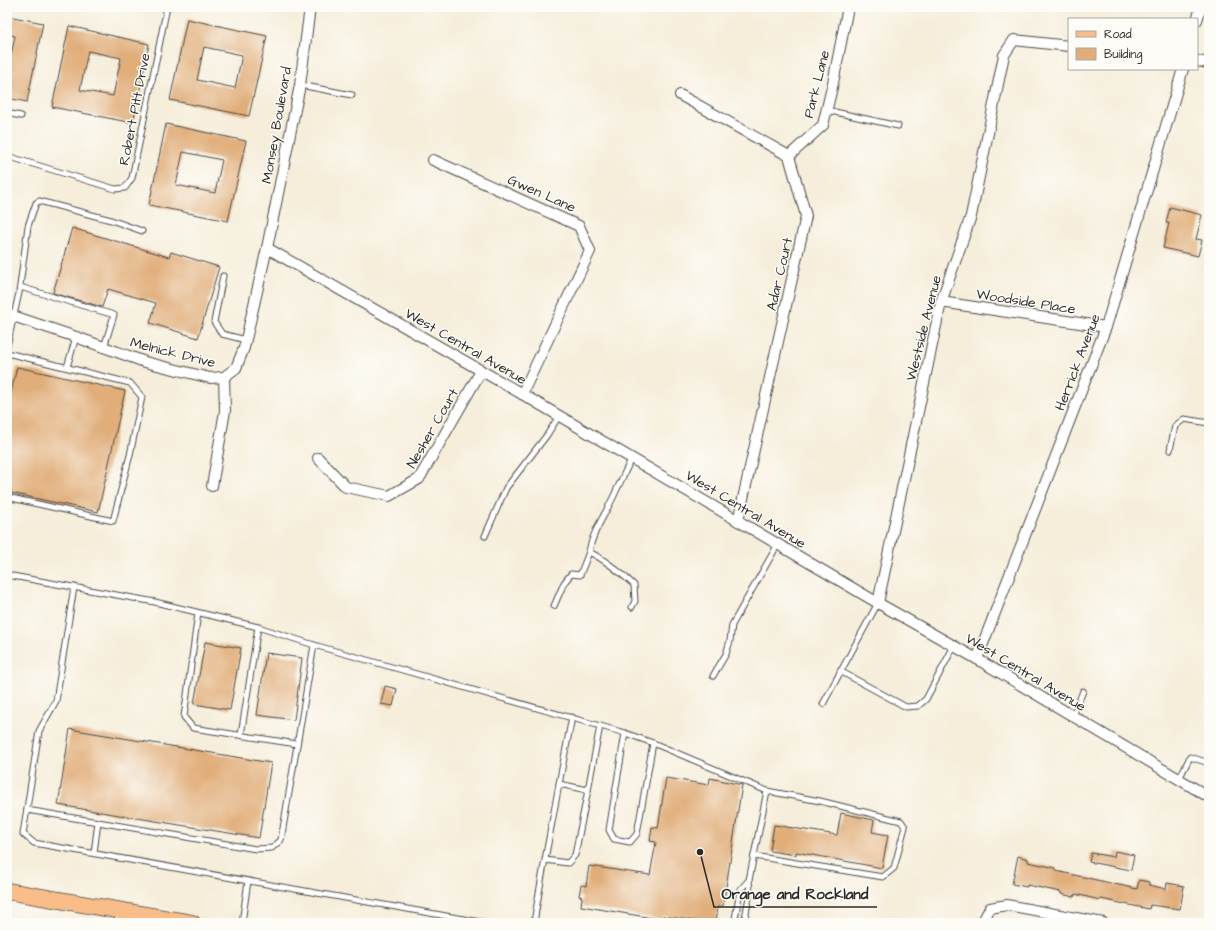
<svg xmlns="http://www.w3.org/2000/svg" width="1216" height="930" viewBox="0 0 1216 930" font-family="'Architects Daughter',sans-serif">
<rect width="100%" height="100%" fill="#fdfcf7"/>
<filter id="ink" filterUnits="userSpaceOnUse"><feTurbulence type="fractalNoise" baseFrequency=".025" numOctaves="2"/><feDisplacementMap in="SourceGraphic" scale="8" xChannelSelector="R" yChannelSelector="G"/><feConvolveMatrix kernelMatrix="1 2 1 2 8 2 1 2 1" color-interpolation-filters="sRGB"/></filter>
<filter id="wash" filterUnits="userSpaceOnUse"><feTurbulence type="fractalNoise" baseFrequency=".012" numOctaves="4" result="noise"/><feDisplacementMap in="SourceGraphic" scale="16" xChannelSelector="R" yChannelSelector="G"/><feGaussianBlur stdDeviation="0.9" result="paint"/><feColorMatrix in="noise" values="0 0 0 0 0 0 0 0 0 0 0 0 0 0 0 0 0 1.4 0 .05"/><feComposite in="paint" operator="in"/></filter>
<g filter="url(#wash)">
<rect width="100%" height="100%" fill="#f6eedb"/>
<g id="blocks">
<g fill="#e1ae7a" fill-rule="evenodd">
<polygon points="8,16 43,23 27,102 7,98 7,76 15,36 7,34"/>
<path d="M187,19l80,17 -18,80 -79,-16zM204,47l38,8 -7,33 -38,-8z"/>
<path d="M69,26l80,18 -16,79 -81,-16zM88,51l33,7 -8,38 -33,-6z"/>
<path d="M166,124l80,17 -18,80 -79,-16zM183,152l39,8 -7,33 -39,-8z"/>
<polygon points="1170,207 1202,215 1196,239 1202,240 1198,256 1163,248 1169,223 1166,223"/>
<polygon points="72,228 169,257 171,252 219,267 198,338 150,323 156,303 108,289 102,307 53,293"/>
<polygon points="17,367 125,391 98,512 7,492 7,409"/>
<polygon points="205,642 241,648 230,710 194,704"/>
<polygon points="266,653 302,658 294,720 257,715"/>
<polygon points="385,686 397,689 393,706 381,704"/>
<polygon points="70,729 271,763 259,838 58,805"/>
<polygon points="666,778 709,785 710,778 742,785 723,906 718,906 716,923 707,923 663,916 664,920 581,906 582,897 579,896 581,885 586,886 589,866 650,875 656,842 650,841 652,827 658,828"/>
<polygon points="841,813 874,820 872,832 888,835 882,868 796,852 796,855 770,851 774,825 837,835"/>
<polygon points="1115,851 1134,855 1131,870 1089,862 1091,853 1114,857"/>
<polygon points="1018,856 1028,859 1028,862 1056,868 1056,871 1137,889 1139,880 1149,882 1149,885 1166,889 1167,883 1184,886 1180,909 1150,905 1149,909 1101,899 1100,900 1075,894 1074,897 1061,894 1061,892 1027,885 1027,887 1012,884"/>
</g>
</g>
</g>
<g filter="url(#ink)">
<use href="#blocks" fill-opacity="0" stroke="#494845" stroke-width="1"/>
<g fill="none" stroke-linecap="round" stroke-linejoin="round">
<defs>
<g id="lane">
<polyline points="300,85 352,95"/>
<polyline points="826,110 898,126"/>
<polyline points="7,113 21,116"/>
<polyline points="7,156 115,189 125,188 132,178 167,7"/>
<polyline points="223,276 214,322 222,334 246,340"/>
<polyline points="20,287 114,315 104,347"/>
<polyline points="7,346 19,293 28,226 36,203 39,201 111,220 142,231"/>
<polyline points="7,353 130,383 142,397 130,455 113,521 7,497"/>
<polyline points="67,367 76,337"/>
<polyline points="1170,450 1175,426 1184,419 1209,423"/>
<path d="M632,458c-6,11 -10,21 -15,31 -9,22 -24,40 -28,63 17,8 31,20 45,33l1,16 -3,6"/>
<polyline points="485,536 506,488 547,435 559,416"/>
<polyline points="7,575 155,602 258,627 314,645 625,733 653,743 767,791 820,801 901,821 905,827 894,868 883,877 754,856"/>
<polyline points="74,587 56,701 39,731 23,834 34,843 486,923"/>
<polyline points="554,606 564,583 571,574 580,575 589,552"/>
<polyline points="198,613 184,717 193,728 297,744"/>
<polyline points="840,671 906,707 918,706 926,699 954,646"/>
<polyline points="713,676 726,654 730,641 732,625 778,544"/>
<polyline points="823,704 878,603"/>
<polyline points="1073,716 1083,691"/>
<polyline points="625,733 609,830 614,839 630,842 637,834 653,743"/>
<polyline points="241,735 258,627"/>
<polyline points="1179,779 1190,757 1209,763"/>
<polyline points="559,784 572,717"/>
<polyline points="588,790 600,726"/>
<polyline points="27,810 98,822 94,853"/>
<polyline points="98,822 256,849 272,848 281,840 314,645"/>
<polyline points="117,923 119,912"/>
<polyline points="242,923 248,881"/>
<path d="M534,923c7,-46 17,-93 25,-139l29,6 -13,65 -7,8 -23,-3"/>
<polyline points="736,923 735,919 740,890 749,880"/>
<polyline points="744,923 750,892 749,880 767,791"/>
</g>
<g id="street">
<polyline points="1197,20 1201,7"/>
<polyline points="1197,61 1209,63"/>
<polyline points="680,95 789,156 806,216 738,521"/>
<polyline points="789,156 823,125 833,83 848,7"/>
<polyline points="433,160 579,226 590,251 522,394"/>
<polyline points="267,248 522,394 878,603 977,659 1209,797"/>
<polyline points="941,302 1106,327"/>
<polyline points="7,314 76,337 145,362 210,378 224,377 236,368 244,348 267,248 300,85 310,7"/>
<polyline points="318,458 346,487 389,496 419,479 481,371"/>
<polyline points="212,486 225,411 224,377"/>
<polyline points="878,603 941,302 971,216 1004,55 1014,40 1069,46"/>
<polyline points="977,659 1106,327 1183,69"/>
<polyline points="982,923 990,908 1007,905 1103,923"/>
</g>
<polyline id="primary" points="7,891 192,923"/>
</defs>
<use href="#lane" stroke="#494845" stroke-width="7"/>
<use href="#street" stroke="#494845" stroke-width="12"/>
<use href="#primary" stroke="#494845" stroke-width="18"/>
<use href="#lane" stroke="#fff" stroke-width="5"/>
<use href="#street" stroke="#fff" stroke-width="10"/>
<use href="#primary" stroke="#f8bd89" stroke-width="16"/>
</g>
</g>
<g text-anchor="middle" stroke-width="3" stroke-linejoin="round" paint-order="stroke">
<g font-size="14" fill="#2b2b2b" stroke="#fdfcf7">
<text transform="translate(816 84) rotate(-76)" y="5">Park Lane</text>
<text transform="translate(134 109) rotate(-79)" y="5">Robert Pitt Drive</text>
<text transform="translate(276 125) rotate(-80)" y="5">Monsey Boulevard</text>
<text transform="translate(542 193) rotate(24)" y="5">Gwen Lane</text>
<text transform="translate(779 274) rotate(-77)" y="5">Adar Court</text>
<text transform="translate(1026 301) rotate(9)" y="5">Woodside Place</text>
<text transform="translate(923 328) rotate(-76)" y="5">Westside Avenue</text>
<text transform="translate(466 346) rotate(30)" y="5">West Central Avenue</text>
<text transform="translate(173 352) rotate(14)" y="5">Melnick Drive</text>
<text transform="translate(1077 362) rotate(-69)" y="5">Herrick Avenue</text>
<text transform="translate(432 428) rotate(-60)" y="5">Nesher Court</text>
<text transform="translate(746 509) rotate(31)" y="5">West Central Avenue</text>
<text transform="translate(1026 672) rotate(31)" y="5">West Central Avenue</text>
</g>
</g>
<path fill="none" stroke="#2b2b2b" stroke-width="1.5" d="M700 852L714 907H877"/>
<circle fill="#2b2b2b" stroke="#fdfcf7" stroke-width="1.5" cx="700" cy="852" r="4"/>
<g font-size="15" text-anchor="middle" font-weight="bold" fill="#2b2b2b" stroke="#fdfcf7" stroke-width="3" stroke-linejoin="round" paint-order="stroke">
<text x="795" y="899">Orange and Rockland</text>
</g>
<rect width="1216" height="930" fill="none" stroke="#fdfcf7" stroke-width="24"/>
<rect x="1068" y="18" width="130" height="52" fill="#fdfcf7" stroke="#a9a8a5"/>
<rect x="1076" y="31" width="20" height="6" fill="#f8bd89" stroke="#a9a8a5"/>
<text x="1104" y="38" font-size="12" fill="#2b2b2b">Road</text>
<rect x="1076" y="48" width="20" height="12" fill="#e1ae7a" stroke="#a9a8a5"/>
<text x="1104" y="58" font-size="12" fill="#2b2b2b">Building</text>
</svg>
